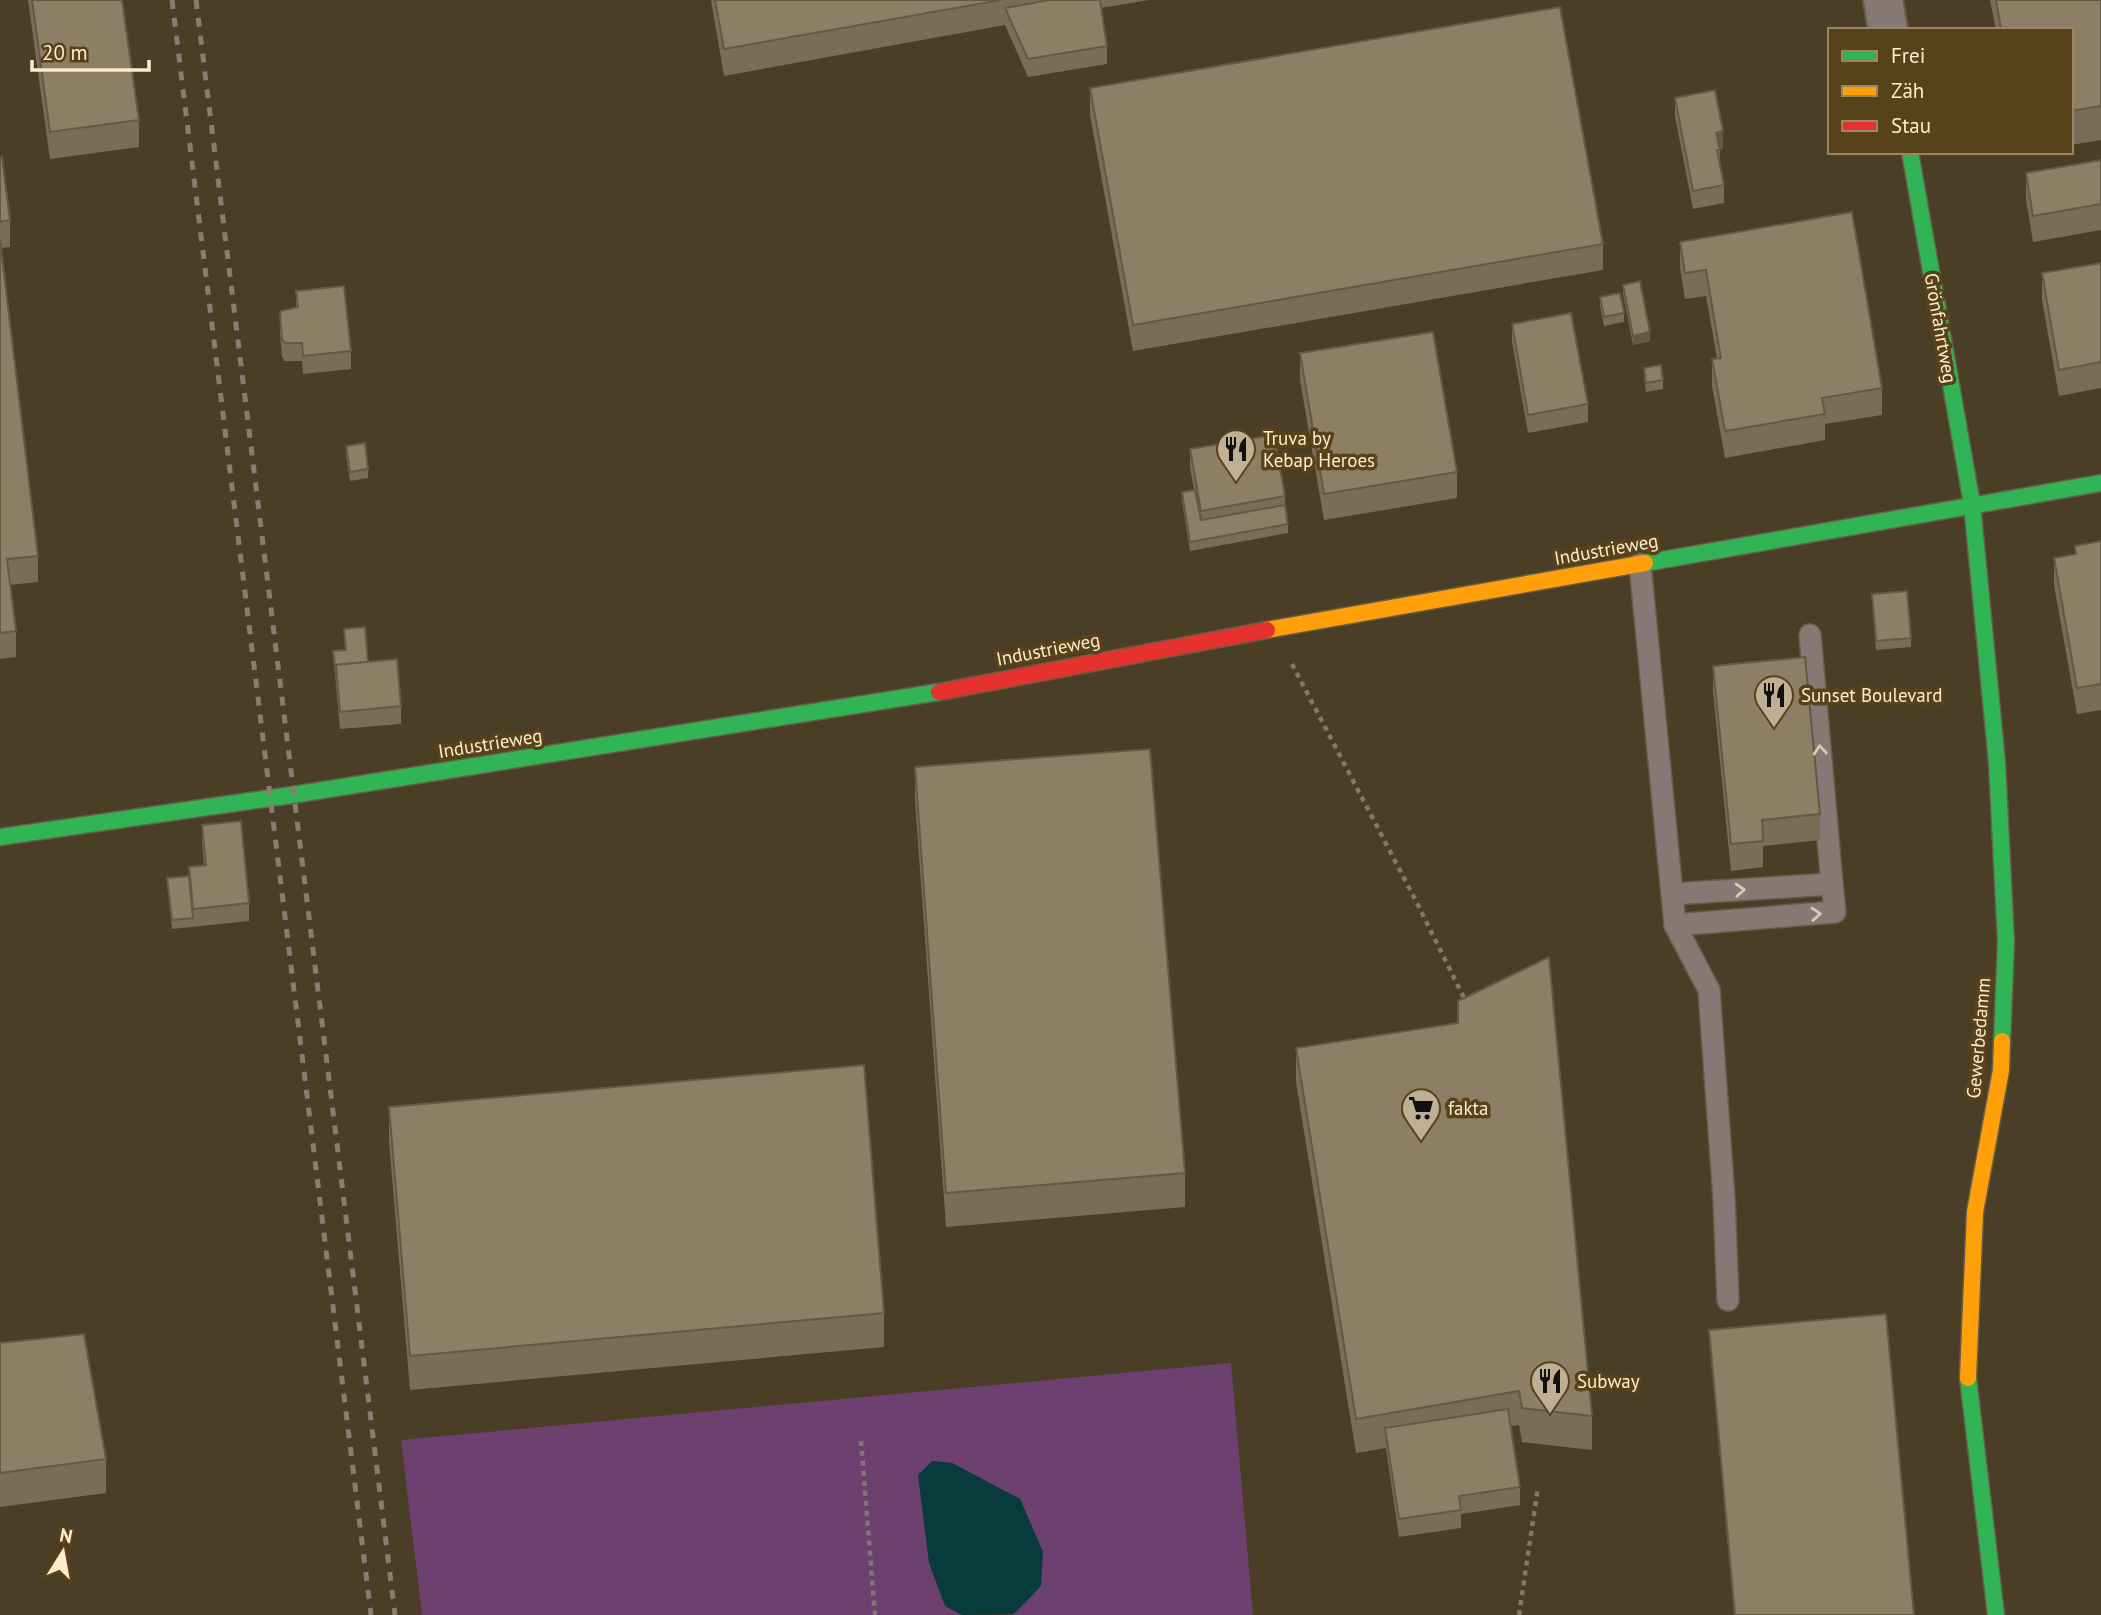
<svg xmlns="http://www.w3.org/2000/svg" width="2101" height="1615" viewBox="0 0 2101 1615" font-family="'PT Sans',sans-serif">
<rect width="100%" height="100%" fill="#4a3e27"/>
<polygon fill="#6c4170" points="1231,1363 1253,1615 1004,1615 1014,1614 1043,1552 1020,1499 952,1463 945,1606 962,1615 422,1615 401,1440"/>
<polygon fill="#083b3c" points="932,1461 952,1463 1020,1499 1043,1552 1041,1586 1014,1614 962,1615 945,1606 929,1563 918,1475"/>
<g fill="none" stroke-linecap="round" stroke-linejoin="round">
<defs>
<g id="lane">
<polyline points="1640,564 1675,925 1709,990 1724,1198 1728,1300"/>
<polyline points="1672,894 1832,884 1810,635"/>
<polyline points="1675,925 1835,912 1832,884"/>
</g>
<polyline id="street" points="1883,0 1888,30"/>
<g id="fast">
<polyline points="1910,152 1972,504 1997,763 2006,942 2002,1041"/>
<polyline points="1645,563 2101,483"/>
<polyline points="0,837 292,795 939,692"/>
<polyline points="1968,1378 1996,1615"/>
</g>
<g id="slow">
<polyline points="1267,630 1645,563"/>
<polyline points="1968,1378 1975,1212 2001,1070 2002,1041"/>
</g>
<polyline id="jam" points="939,692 1267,630"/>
</defs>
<use href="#lane" stroke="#685c48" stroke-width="24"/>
<use href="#street" stroke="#685c48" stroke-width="42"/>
<use href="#fast" stroke="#685c48" stroke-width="19"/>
<use href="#slow" stroke="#685c48" stroke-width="19"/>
<use href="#jam" stroke="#685c48" stroke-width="19"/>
<g stroke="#827870" stroke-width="4.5" stroke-dasharray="5 5" stroke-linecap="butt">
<polyline points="1292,664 1416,901 1465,1000"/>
<polyline points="861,1441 875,1615"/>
<polyline points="1519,1615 1538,1487"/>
</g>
<use href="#lane" stroke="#867975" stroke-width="21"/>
<use href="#street" stroke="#867975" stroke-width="38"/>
<use href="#fast" stroke="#30b455" stroke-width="16"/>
<use href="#slow" stroke="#ff9f0a" stroke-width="16"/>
<use href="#jam" stroke="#e5322d" stroke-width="16"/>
<g stroke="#877d75" stroke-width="5" stroke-dasharray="9 9" stroke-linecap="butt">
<polyline points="172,0 371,1615"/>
<polyline points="196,0 395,1615"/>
</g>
</g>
<g fill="#796d58">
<polygon points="28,0 122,0 139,120 139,147 50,159"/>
<polygon points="711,0 1149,0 1101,8 1107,46 1107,64 1028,77 1005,25 724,76"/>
<polygon points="1990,0 2101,0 2101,140 2071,145 2071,30 1996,30"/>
<polygon points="1090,88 1603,244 1603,270 1133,351 1090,115"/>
<polygon points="1675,98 1723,149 1720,150 1720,164 1724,185 1724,203 1693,209 1675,116"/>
<polygon points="0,158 10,220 10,247 1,248 38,556 38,582 10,585 16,631 16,657 0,659"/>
<polygon points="2101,160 2101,230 2033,242 2026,199 2026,173"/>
<polygon points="1680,242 1882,388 1882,415 1825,424 1825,440 1725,458 1712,386 1712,359 1717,358 1706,296 1685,299 1680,268"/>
<polygon points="2101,263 2101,388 2059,396 2042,300 2042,273"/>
<polygon points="1623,285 1650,341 1633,345 1623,294"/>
<polygon points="296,291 351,351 351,369 303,374 302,361 285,361 282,357 280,334 280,316 296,307"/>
<polygon points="1600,297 1624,313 1624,322 1604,326 1600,306"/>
<polygon points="1512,324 1588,404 1588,422 1528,433 1512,342"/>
<polygon points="1300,353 1457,472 1457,498 1324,520 1300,380"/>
<polygon points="1644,368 1663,380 1663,389 1646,392 1644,377"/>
<polygon points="346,446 368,469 368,478 350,481 346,455"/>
<polygon points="1190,449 1285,496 1285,505 1288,524 1288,533 1190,551 1182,501 1182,492 1194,490 1190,467"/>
<polygon points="2101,541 2101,710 2077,714 2054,585 2054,558 2075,555 2075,546"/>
<polygon points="1872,594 1911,638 1911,647 1876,650"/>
<polygon points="344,629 401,706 401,724 340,729 333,651 345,650"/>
<polygon points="1713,666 1820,814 1820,840 1763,846 1763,867 1731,871 1713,692"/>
<polygon points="915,767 1185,1173 1185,1207 946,1227 915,801"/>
<polygon points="202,825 249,903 249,921 172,929 167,878 189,876 189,867 204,865 202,843"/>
<polygon points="1458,1001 1592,1416 1592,1450 1522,1442 1519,1425 1511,1426 1520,1487 1520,1505 1461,1514 1461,1528 1399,1537 1386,1448 1356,1453 1296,1082 1296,1048 1458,1023"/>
<polygon points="389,1107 884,1313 884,1347 410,1390 389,1141"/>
<polygon points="1709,1330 1914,1615 1734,1615"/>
<polygon points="0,1343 106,1459 106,1493 0,1507"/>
</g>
<g fill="#635947">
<polygon points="1723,131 1723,149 1716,151 1716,133"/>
<polygon points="1650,332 1650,341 1633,345 1633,336"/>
</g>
<g fill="#8d7f66" stroke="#635947" stroke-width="2">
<polygon points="32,0 122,0 139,120 50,132"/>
<polygon points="715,0 1001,0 724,49"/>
<polygon points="1049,0 1100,0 1107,46 1028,59 1005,8"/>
<polygon points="1996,0 2101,0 2101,106 2071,111 2071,30 2001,30"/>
<polygon points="1560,7 1603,244 1133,325 1090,88"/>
<polygon points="1715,90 1723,131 1716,133 1720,150 1717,150 1724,185 1693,191 1675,98"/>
<polygon points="2,157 10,220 0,222 0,158"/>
<polygon points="2101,160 2101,204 2033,216 2026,173"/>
<polygon points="1852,212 1882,388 1822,398 1825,414 1725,431 1712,359 1721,358 1706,270 1685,273 1680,242"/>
<polygon points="0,240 38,556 7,559 16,631 0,633"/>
<polygon points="2101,263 2101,362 2059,370 2042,273"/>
<polygon points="1640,281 1650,332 1633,336 1623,285"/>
<polygon points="344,286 351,351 303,356 302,343 285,343 282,339 280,316 281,311 298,307 296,291"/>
<polygon points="1620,293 1624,313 1604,317 1600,297"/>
<polygon points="1571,313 1588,404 1528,415 1512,324"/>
<polygon points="1433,332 1457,472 1324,494 1300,353"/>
<polygon points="1661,365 1663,380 1646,383 1644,368"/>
<polygon points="1274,435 1285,496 1201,511 1190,449"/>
<polygon points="365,443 368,469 350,472 346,446"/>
<polygon points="1195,490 1201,520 1285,505 1288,524 1190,542 1182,492"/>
<polygon points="2101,541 2101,684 2077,688 2054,558 2076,554 2075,546"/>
<polygon points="1907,591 1911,638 1876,641 1872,594"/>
<polygon points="365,627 368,662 336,665 336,674 333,651 346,650 344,629"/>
<polygon points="1805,657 1820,814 1762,820 1763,841 1731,844 1713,666"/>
<polygon points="397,659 401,706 340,712 336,665"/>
<polygon points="1150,749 1185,1173 946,1193 915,767"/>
<polygon points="241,821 249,903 193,909 189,867 206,865 202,825"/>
<polygon points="189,876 193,918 172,920 167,878"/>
<polygon points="1549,957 1592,1416 1522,1408 1519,1391 1356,1419 1296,1048 1458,1023 1458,1001"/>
<polygon points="864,1065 884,1313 410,1356 389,1107"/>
<polygon points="1886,1314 1914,1615 1735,1615 1709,1330"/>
<polygon points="84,1334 106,1459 0,1473 0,1343"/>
<polygon points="1508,1409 1520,1487 1459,1496 1461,1510 1399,1519 1385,1428"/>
</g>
<defs><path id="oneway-chevron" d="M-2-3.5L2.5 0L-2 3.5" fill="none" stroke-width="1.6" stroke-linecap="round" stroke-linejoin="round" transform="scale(1.75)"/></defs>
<g stroke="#dacab4">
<use href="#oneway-chevron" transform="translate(1820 750) rotate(-95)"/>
<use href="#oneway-chevron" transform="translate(1740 890) rotate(-3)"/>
<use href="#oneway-chevron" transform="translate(1816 914) rotate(-4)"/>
</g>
<defs>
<symbol id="restaurant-pin" viewBox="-11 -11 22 30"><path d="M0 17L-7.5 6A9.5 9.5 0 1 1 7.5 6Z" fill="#bfaf94" stroke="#584219"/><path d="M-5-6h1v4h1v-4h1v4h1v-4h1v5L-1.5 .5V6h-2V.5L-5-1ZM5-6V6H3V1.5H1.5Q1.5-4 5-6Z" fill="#111"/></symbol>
<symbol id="supermarket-pin" viewBox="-11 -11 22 30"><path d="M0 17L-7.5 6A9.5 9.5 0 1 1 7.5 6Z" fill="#bfaf94" stroke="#584219"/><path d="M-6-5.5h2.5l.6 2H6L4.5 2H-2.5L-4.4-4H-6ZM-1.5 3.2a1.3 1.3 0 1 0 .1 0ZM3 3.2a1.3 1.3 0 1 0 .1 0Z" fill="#111"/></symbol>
</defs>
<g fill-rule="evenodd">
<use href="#restaurant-pin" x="1214" y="427" width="44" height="60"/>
<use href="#restaurant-pin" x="1752" y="673" width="44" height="60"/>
<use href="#supermarket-pin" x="1399" y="1086" width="44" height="60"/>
<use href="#restaurant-pin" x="1528" y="1359" width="44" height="60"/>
</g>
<g text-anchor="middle" stroke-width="7" stroke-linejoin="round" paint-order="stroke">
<g font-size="19" fill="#feeccf" stroke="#584219">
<text transform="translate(1941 328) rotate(80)" y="7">Grönfahrtweg</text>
<text transform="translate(1606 549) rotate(-10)" y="7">Industrieweg</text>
<text transform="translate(1048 649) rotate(-11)" y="7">Industrieweg</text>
<text transform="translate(490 743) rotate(-9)" y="7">Industrieweg</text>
<text transform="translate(1978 1038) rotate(-85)" y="7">Gewerbedamm</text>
</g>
<g font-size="19" fill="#feeccf" stroke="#584219" text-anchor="start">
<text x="1263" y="445">Truva by<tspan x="1263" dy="22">Kebap Heroes</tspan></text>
<text x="1801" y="702">Sunset Boulevard</text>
<text x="1448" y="1115">fakta</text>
<text x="1577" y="1388">Subway</text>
</g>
</g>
<rect x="1828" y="28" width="245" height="126" fill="#584219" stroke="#9a8662" stroke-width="2"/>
<rect x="1842" y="51" width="35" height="10" fill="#30b455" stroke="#9a8662" stroke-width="2"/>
<text x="1891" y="63" font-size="21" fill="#feeccf">Frei</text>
<rect x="1842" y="86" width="35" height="10" fill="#ff9f0a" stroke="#9a8662" stroke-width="2"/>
<text x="1891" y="98" font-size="21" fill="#feeccf">Zäh</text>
<rect x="1842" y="121" width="35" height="10" fill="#e5322d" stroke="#9a8662" stroke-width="2"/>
<text x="1891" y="133" font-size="21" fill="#feeccf">Stau</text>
<g transform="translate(63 1552) rotate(11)" stroke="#584219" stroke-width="5" paint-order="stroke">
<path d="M0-5L12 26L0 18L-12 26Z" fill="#feeccf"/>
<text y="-10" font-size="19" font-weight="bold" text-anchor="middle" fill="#feeccf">N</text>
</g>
<path d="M32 60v10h117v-10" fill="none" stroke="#feeccf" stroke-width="3.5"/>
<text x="42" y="60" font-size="21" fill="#feeccf" stroke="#584219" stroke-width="5" paint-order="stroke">20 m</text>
</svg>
